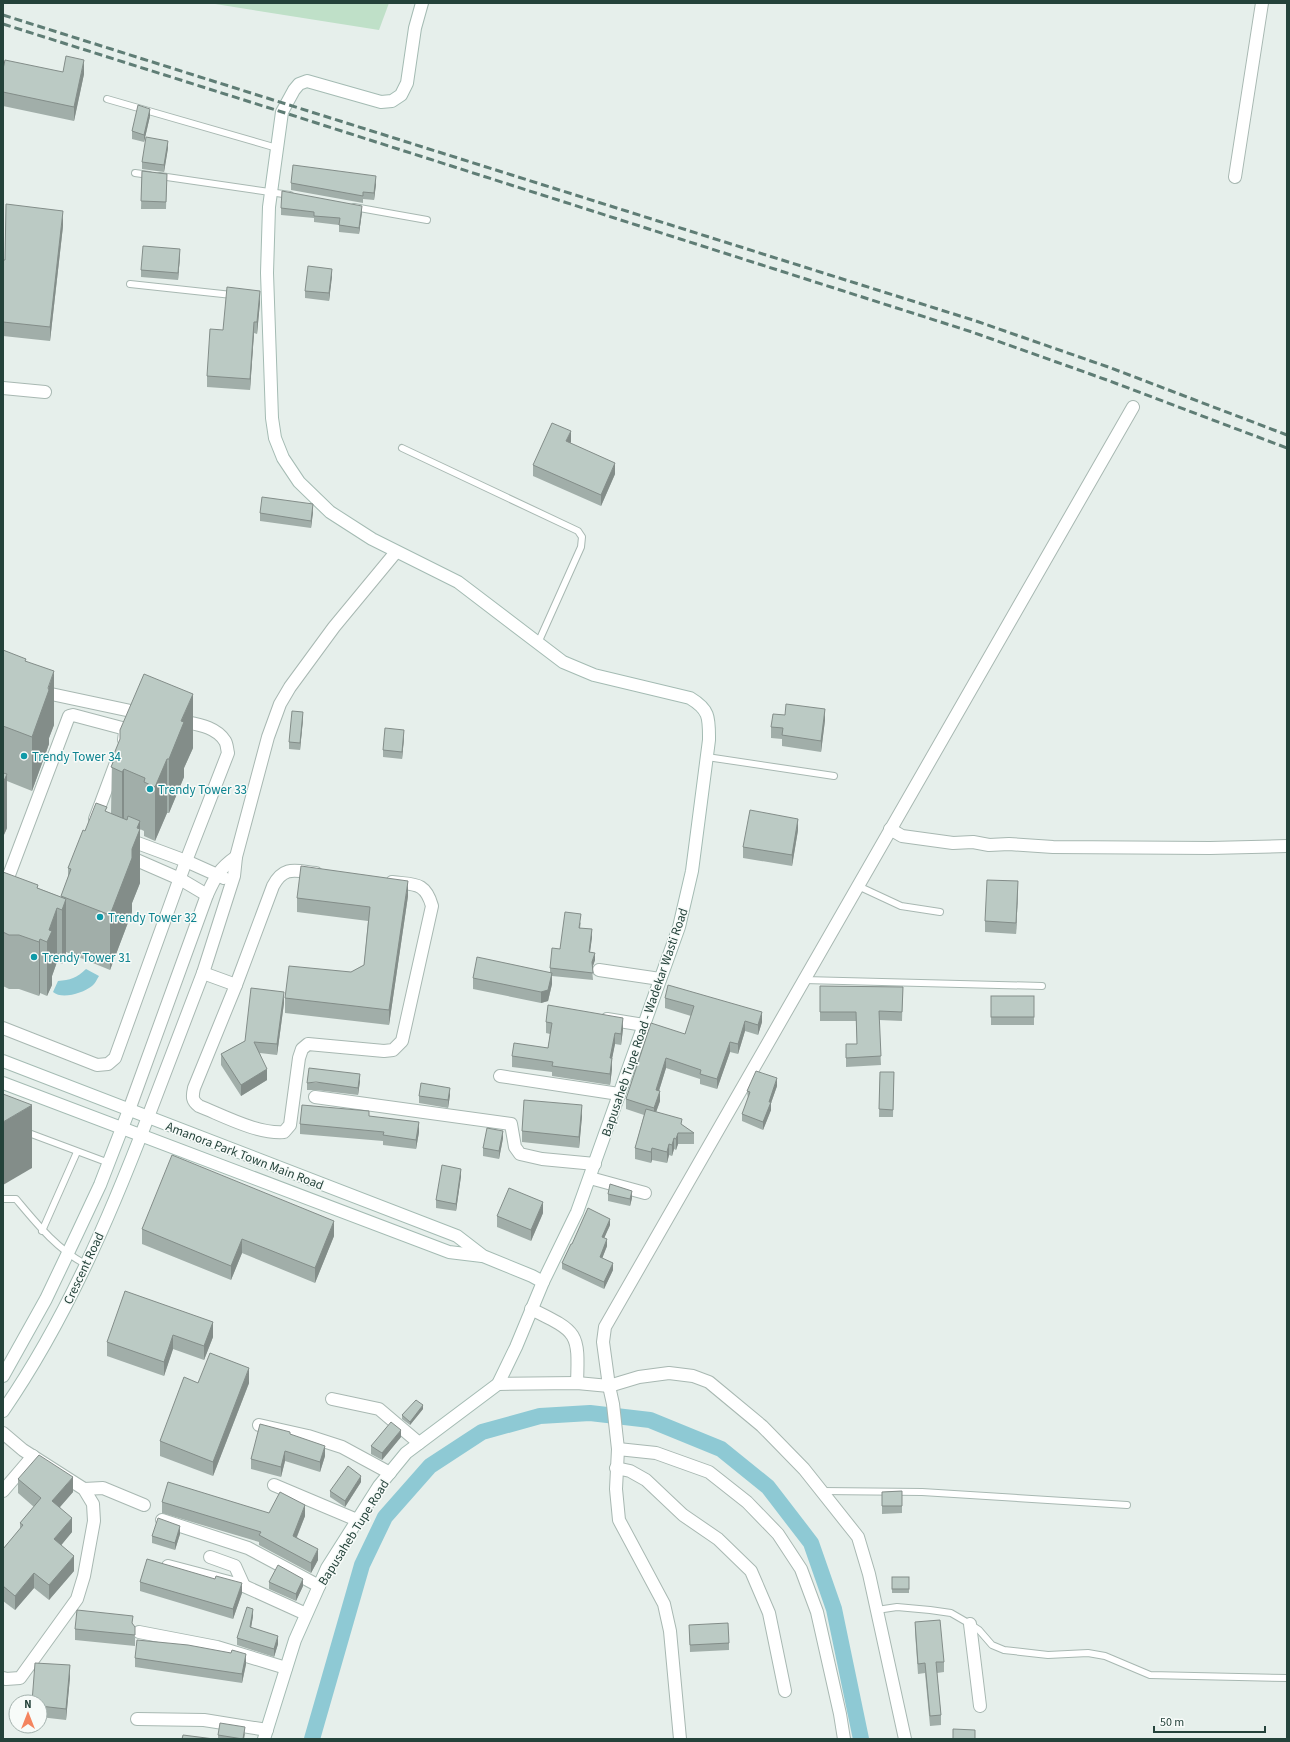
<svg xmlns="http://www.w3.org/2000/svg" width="1290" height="1742" viewBox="0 0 1290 1742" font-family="'Source Sans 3',sans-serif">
<rect width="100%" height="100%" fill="#e6efeb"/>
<polygon fill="#bfe0c8" points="209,3 389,3 379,30"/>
<path fill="#8ec9d4" d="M86,969l13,7c-2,3 -4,8 -7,10 -9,7 -30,14 -39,6l5,-11c12,-1 19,-3 28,-12z"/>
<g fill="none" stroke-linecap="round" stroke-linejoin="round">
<polyline stroke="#8ec9d4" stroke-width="16" points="312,1739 362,1565 385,1517 430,1466 482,1432 540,1416 590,1413 650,1420 721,1449 768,1487 811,1543 834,1609 861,1739"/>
<defs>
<g id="lane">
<polyline points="107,99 277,148"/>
<polyline points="135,173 149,175"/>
<polyline points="160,176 290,195"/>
<polyline points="354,207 427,220"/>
<polyline points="130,284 232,295"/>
<polyline points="402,448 578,531 582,537 581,547 538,643"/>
<polyline points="707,757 834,776"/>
<polyline points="858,886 901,906 940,912"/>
<polyline points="804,980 1042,986"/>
<polyline points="26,1132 109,1163"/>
<path d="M3,1199h13c21,25 40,49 69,65"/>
<polyline points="42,1231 77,1152"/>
<polyline points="822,1491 922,1492 1127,1505"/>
<polyline points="877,1610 897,1607 930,1610 951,1613 970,1624 979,1630 992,1645 1004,1650 1048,1655 1088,1653 1105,1656 1150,1675 1287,1678"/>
</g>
<g id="street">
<polyline points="1235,177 1262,3"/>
<polyline points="3,388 45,392"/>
<polyline points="37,691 145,714"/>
<polyline points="95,819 117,760"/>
<polyline points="890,829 902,836 953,843 973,842 989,845 1009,844 1053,847 1210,848 1287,846"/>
<polyline points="124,838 186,861 224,878"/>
<polyline points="125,855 180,879 207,895"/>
<polyline points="3,891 69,716 73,715 122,728 125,732 124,740"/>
<polyline points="599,970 660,979"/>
<path d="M203,973l33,12 -42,103c-2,9 -2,13 5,18 25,10 58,28 85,26l6,-7 9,-67 3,-9 6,-5 76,7 9,-1 9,-9 30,-135c-7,-25 -18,-21 -40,-24"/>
<path d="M236,985l37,-99c11,-21 23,-15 43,-13"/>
<polyline points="607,1019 644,1025"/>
<path d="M3,1028l94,37 11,-1 7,-6 71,-197 42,-108c-1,-4 -1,-9 -3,-12 -10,-16 -32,-17 -48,-21"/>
<polyline points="500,1076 619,1094"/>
<polyline points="315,1097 511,1124 515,1147 520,1154 542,1159 595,1164"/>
<path d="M129,1110l78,-215c8,-18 13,-27 29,-38"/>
<polyline points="148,1117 203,973 234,876 236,857 268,737 280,704 290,687 334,627 396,552"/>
<polyline points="590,1178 645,1193"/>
<path d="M531,1309c47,23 48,23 46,74"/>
<polyline points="498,1384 577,1383 609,1386 639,1377 669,1373 693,1376 709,1382 762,1426 804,1469 858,1537 869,1574 905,1739"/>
<polyline points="332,1399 379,1409 419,1443"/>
<polyline points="259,1425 308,1436 342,1447 390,1473"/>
<polyline points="3,1433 23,1450 84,1489 93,1504 94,1521 84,1576 77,1599 20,1678 6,1679 3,1678"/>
<polyline points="618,1449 656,1453 709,1472 747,1502 778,1534 801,1569 817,1612 840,1714 844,1739"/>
<polyline points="616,1468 630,1471 646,1480 683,1515 718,1539 751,1571 769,1613 785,1691"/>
<polyline points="274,1485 357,1520"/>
<polyline points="84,1489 103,1488 144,1505"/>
<polyline points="3,1491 33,1456"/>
<polyline points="162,1520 248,1548 319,1586"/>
<polyline points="210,1557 235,1566 244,1586"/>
<polyline points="168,1566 244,1586 306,1614"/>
<polyline points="970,1624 980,1706"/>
<polyline points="139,1632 217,1647 286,1668"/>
<polyline points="137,1719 204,1720 267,1730"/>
<polyline points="680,1739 670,1631 664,1604 619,1520 616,1489 618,1449 613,1404 609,1386 603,1342 605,1327 1133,407"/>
</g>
<g id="secondary">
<polyline points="3,1061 457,1236 483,1256 532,1276 543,1282"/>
<polyline points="3,1083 449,1252 482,1256"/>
<polyline points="3,1376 46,1299 77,1234 100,1185 129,1110"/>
<path d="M3,1411c62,-90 106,-192 145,-294"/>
<path d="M264,1739l31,-99 32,-72 52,-82 27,-33 92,-69 18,-37 27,-65 34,-70 102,-285 13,-56 17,-131c0,-22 1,-30 -19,-42l-96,-23 -31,-13 -105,-80 -86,-43 -42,-27 -31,-30 -16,-24 -8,-20 -3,-20 -5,-145 2,-66 13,-95 12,-22 5,-6 8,-3 74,21 11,-1 9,-6 6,-12 8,-55 7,-25"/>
</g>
</defs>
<use href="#lane" stroke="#a8b8b2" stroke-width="8"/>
<use href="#street" stroke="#a8b8b2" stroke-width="14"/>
<use href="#secondary" stroke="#a4bbb3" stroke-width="14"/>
<use href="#lane" stroke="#fff" stroke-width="6"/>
<use href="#street" stroke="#fff" stroke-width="12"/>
<use href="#secondary" stroke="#fff" stroke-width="12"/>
<g stroke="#5f7d75" stroke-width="3" stroke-dasharray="8 4" stroke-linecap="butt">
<polyline points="3,15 976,321 1111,368 1287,435"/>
<polyline points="3,24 282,112 972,332 1107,380 1287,448"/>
</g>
</g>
<g fill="#a1aea9">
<polygon points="3,69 63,72 84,74 74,121 3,106"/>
<polygon points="150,116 144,142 132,139 132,131"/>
<polygon points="168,148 164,172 142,169 142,162"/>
<polygon points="142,171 167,174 166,209 141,209"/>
<polygon points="291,183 376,184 374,200 363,199 363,203 291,190"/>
<polygon points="281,208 362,212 359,234 339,232 339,225 314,222 314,218 281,215"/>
<polygon points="63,226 50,341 3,336 3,260 5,260"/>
<polygon points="180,256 178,280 141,277 141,270"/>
<polygon points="332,276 329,301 305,298 305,291"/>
<polygon points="260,302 257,334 254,333 250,390 207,387 207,376 223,330"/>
<polygon points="571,442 570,443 615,474 601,506 533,476 533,465"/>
<polygon points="313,512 311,528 260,521 260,513"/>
<polygon points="3,650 26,661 54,725 49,738 49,744 32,791 7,781 7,828 3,837"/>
<polygon points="303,719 300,750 289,749 289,742"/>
<polygon points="825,720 821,752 782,746 782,739 771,738 771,727"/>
<polygon points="404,738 402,759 383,757 383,750"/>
<polygon points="193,748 184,768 184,777 169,813 167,813 155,841 144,836 144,831 140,829 140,883 132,903 132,912 110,970 66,952 62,964 57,962 52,976 52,985 47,996 40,993 39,996 19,989 9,989 3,986 3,872 38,888 61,897 68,877 68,868 85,831 107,812 111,814 112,759"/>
<polygon points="798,830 792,866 743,858 743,847"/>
<polygon points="1018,892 1016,934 985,932 985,921"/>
<polygon points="408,896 389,1025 285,1013 285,998 351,972 364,965 368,921 297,912 297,898"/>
<polygon points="581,922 580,928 592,937 590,952 595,960 592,968 593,980 552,976 552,984 548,1001 541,1003 473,989 473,978 550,972 550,968 560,949"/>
<polygon points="820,986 903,987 902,1021 879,1020 881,1065 846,1067 846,1044 857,1044 856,1021 820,1021"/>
<rect x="991" y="996" width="43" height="29"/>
<polygon points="665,998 762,1022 758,1035 745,1031 738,1054 730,1052 717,1089 700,1084 700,1079 666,1068 659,1091 660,1101 656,1112 682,1125 694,1133 694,1144 678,1144 676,1150 674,1149 672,1156 669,1155 667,1163 652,1160 651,1163 635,1159 635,1148 644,1115 626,1109 626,1099 685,1034 691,1016 665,1008"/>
<polygon points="284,1003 277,1055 260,1053 267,1080 241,1096 221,1065 221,1054 245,1041"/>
<polygon points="546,1022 623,1029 621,1045 615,1044 612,1058 612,1069 610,1085 552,1076 552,1072 512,1067 512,1056 548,1048 550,1034 546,1033"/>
<polygon points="880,1072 894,1072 893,1117 879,1117"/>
<polygon points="360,1081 358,1095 316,1090 307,1090 307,1083"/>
<polygon points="777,1086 771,1103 771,1110 763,1130 742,1121 742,1114 748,1099 747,1091"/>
<polygon points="450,1095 448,1108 419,1103 419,1096"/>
<polygon points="369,1116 419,1132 416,1149 383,1145 383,1141 300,1134 300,1124"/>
<polygon points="582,1116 579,1148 522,1142 522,1131"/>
<polygon points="503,1138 499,1159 483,1156 483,1148"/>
<polygon points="461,1176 456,1211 436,1208 436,1200"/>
<polygon points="608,1194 632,1198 630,1206 608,1201"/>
<polygon points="543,1213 531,1241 497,1227 497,1216"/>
<polygon points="610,1225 604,1238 607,1246 602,1258 613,1270 604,1289 562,1269 562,1263 572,1244"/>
<polygon points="142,1229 334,1236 315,1283 242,1253 231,1280 142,1244"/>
<polygon points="213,1322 213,1337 204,1360 173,1349 164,1376 107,1356 107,1342"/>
<polygon points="198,1383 249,1383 213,1476 160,1456 160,1441"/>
<polygon points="423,1409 410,1425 402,1419 402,1415"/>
<polygon points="290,1434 325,1456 320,1472 285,1461 281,1477 251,1469 251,1459"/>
<polygon points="401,1437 382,1460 371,1454 371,1446"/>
<polygon points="18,1479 73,1492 60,1507 72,1532 61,1545 74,1571 49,1600 34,1588 15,1610 3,1601 3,1549 20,1529 20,1523 34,1507 18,1493"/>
<polygon points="361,1482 345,1507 330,1497 330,1491"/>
<polygon points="902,1491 902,1513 882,1514 882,1492"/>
<polygon points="162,1502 269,1513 305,1516 297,1537 318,1560 311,1573 259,1545 259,1542 162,1513"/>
<polygon points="180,1534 175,1550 152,1543 152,1536"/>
<rect x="892" y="1577" width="17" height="16"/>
<polygon points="140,1582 242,1593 233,1619 140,1591"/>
<polygon points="269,1582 303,1586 296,1601 269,1589"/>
<polygon points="253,1616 251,1627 278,1644 274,1657 237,1645 237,1638"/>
<polygon points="915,1622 944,1662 944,1672 937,1673 941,1715 941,1725 930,1726 925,1673 918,1674 915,1632"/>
<polygon points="133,1625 135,1638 135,1646 75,1640 75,1629"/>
<polygon points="689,1625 729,1643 729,1650 690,1652"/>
<polygon points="231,1653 246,1664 242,1683 135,1667 135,1658"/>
<polygon points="70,1677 66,1720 40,1717 40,1702"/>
<polygon points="245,1734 244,1739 218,1739 218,1735"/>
</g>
<g fill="#838d89">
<polygon points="84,60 84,74 74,121 74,107"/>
<polygon points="150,109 150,116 144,142 144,135"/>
<polygon points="168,141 168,148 164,172 164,165"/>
<polygon points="376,176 376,184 374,200 374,193"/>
<polygon points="362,206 362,212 359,234 359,228"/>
<polygon points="63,211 63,226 50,341 50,327"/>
<polygon points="180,249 180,256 178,280 178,273"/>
<polygon points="332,269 332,276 329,301 329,293"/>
<polygon points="260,291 260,302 257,334 257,322"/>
<polygon points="254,322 254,333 250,390 250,379"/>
<polygon points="571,431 571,442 566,452 566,441"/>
<polygon points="615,463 615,474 601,506 601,495"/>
<polygon points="313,504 313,512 311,528 311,521"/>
<polygon points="54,671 54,725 49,738 49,744 32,791 32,737"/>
<polygon points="193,694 193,748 184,768 184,777 169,813 169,759 181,721"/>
<polygon points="825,709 825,720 821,752 821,741"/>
<polygon points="303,712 303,719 300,750 300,743"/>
<polygon points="404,730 404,738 402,759 402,752"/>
<polygon points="167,759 167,813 155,841 155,787"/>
<polygon points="124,769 124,823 122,826 122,772"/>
<polygon points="7,774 7,828 3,837 3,783"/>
<polygon points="798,819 798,830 792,866 792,855"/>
<polygon points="140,821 140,883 132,903 132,912 110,970 110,915 132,849 137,828"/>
<polygon points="408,881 408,896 389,1025 389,1010"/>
<polygon points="1018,881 1018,892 1016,934 1016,923"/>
<polygon points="66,899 66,953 62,964 62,910"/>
<polygon points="57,908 57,962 52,976 52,985 47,996 47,942 49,930"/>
<polygon points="592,929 592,937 589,959 589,952"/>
<polygon points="40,939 40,993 39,996 39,942"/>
<polygon points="595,953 595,960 592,969 592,962"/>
<polygon points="552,973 552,984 548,1001 541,1003 541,992"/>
<polygon points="284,992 284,1003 277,1055 277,1044"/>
<polygon points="762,1012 762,1022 758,1035 758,1025"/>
<polygon points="623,1018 623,1029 621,1045 621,1034"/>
<polygon points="745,1021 745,1031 738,1054 738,1044"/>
<polygon points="615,1033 615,1044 610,1069 610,1058"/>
<polygon points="730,1042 730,1052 717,1089 717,1079"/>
<polygon points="612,1058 612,1069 610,1085 610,1074"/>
<polygon points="666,1058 666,1068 656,1100 656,1090"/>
<polygon points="267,1069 267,1080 241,1096 241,1085"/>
<polygon points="360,1074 360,1081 358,1095 358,1088"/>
<polygon points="777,1078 777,1086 771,1103 771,1110 763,1130 763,1122 769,1102"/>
<polygon points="450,1088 450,1095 448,1108 448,1100"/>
<polygon points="660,1091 660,1101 654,1118 654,1108"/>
<polygon points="32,1105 32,1168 3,1185 3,1122"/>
<polygon points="582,1105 582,1116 579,1148 579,1137"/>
<polygon points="419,1122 419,1132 416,1149 416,1140"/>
<polygon points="503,1131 503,1138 499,1159 499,1151"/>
<polygon points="678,1133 678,1144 676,1150 676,1139"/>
<polygon points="674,1138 674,1149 672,1156 672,1145"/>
<polygon points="669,1144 669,1155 667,1163 667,1152"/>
<polygon points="652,1148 652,1160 651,1163 651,1152"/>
<polygon points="461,1169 461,1176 456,1211 456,1204"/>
<polygon points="632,1191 632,1198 630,1206 630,1199"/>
<polygon points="543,1202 543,1213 531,1241 531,1230"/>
<polygon points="610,1219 610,1225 602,1243 602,1237"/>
<polygon points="334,1221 334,1236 315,1283 315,1268"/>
<polygon points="242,1239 242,1253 231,1280 231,1266"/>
<polygon points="607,1239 607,1246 600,1264 600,1257"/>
<polygon points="613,1263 613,1270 604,1289 604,1282"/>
<polygon points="213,1322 213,1337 204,1360 204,1346"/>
<polygon points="173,1335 173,1349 164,1376 164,1362"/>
<polygon points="249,1368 249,1383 213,1476 213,1462"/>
<polygon points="423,1405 423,1409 410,1425 410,1422"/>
<polygon points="401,1430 401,1437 382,1460 382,1453"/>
<polygon points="325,1446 325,1456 320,1472 320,1462"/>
<polygon points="285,1451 285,1461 281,1477 281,1467"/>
<polygon points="361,1476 361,1482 345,1507 345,1501"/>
<polygon points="73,1477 73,1492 52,1516 52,1501"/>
<polygon points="305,1505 305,1516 293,1546 293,1536"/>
<polygon points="72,1518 72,1532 54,1554 54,1539"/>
<polygon points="180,1526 180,1534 175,1550 175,1543"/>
<polygon points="318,1549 318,1560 311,1573 311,1563"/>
<polygon points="74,1556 74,1571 49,1600 49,1585"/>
<polygon points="34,1573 34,1588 15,1610 15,1596"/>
<polygon points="303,1579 303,1586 296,1601 296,1594"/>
<polygon points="242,1583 242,1593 233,1619 233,1609"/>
<polygon points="253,1609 253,1616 250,1634 250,1627"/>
<polygon points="278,1636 278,1644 274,1657 274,1649"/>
<polygon points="246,1654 246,1664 242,1683 242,1674"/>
<polygon points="70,1665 70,1677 66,1720 66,1709"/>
<polygon points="245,1727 244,1739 243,1739"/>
</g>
<g fill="#bbcac4" stroke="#838d89">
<polygon points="66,56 84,60 74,107 3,92 3,69 5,60 63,72"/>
<polygon points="138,105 150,109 144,135 132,131"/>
<polygon points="146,137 168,141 164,165 142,162"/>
<polygon points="293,165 376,176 374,193 363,192 363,196 291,183"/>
<polygon points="142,171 167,174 166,202 141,201"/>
<polygon points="282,191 362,206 359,228 339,225 340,218 314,216 314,212 281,208"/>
<polygon points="6,204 63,211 50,327 3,322 3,260 5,260"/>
<polygon points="143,246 180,249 178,273 141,270"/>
<polygon points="308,266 332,269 329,293 305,291"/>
<polygon points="227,287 260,291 257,322 254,322 250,379 207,376 210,329 223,330"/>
<polygon points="552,423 571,431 566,441 615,463 601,495 533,465"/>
<polygon points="262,497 313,504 311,521 260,513"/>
<polygon points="3,650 26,659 25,661 54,671 48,688 49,690 32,737 3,726"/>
<polygon points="144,674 193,694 181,721 184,722 169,759 167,759 155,787 144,782 145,778 124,769 122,772 111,767 114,760 112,759 120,739 120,730"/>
<polygon points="786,704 825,709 821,741 782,735 783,728 771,727 773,714 785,715"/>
<polygon points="292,711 303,712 300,743 289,742"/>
<polygon points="385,728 404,730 402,752 383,750"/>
<polygon points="3,773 7,774 3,783"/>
<polygon points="96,803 107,807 105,811 127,820 128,816 140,821 137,828 140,829 132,849 132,858 110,915 61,896 71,869 68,868 83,830 85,831"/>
<polygon points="750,810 798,819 792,855 743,847"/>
<polygon points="301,866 408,881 389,1010 285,998 289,966 351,972 364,965 370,907 297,898"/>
<polygon points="3,872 38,885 37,888 66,899 62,910 57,908 49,930 52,931 47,942 40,939 39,942 19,935 9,935 3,932"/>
<polygon points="987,880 1018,881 1016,923 985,921"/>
<polygon points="565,912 581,914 579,928 592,929 589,952 595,953 592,962 593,973 550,968 552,948 560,949"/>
<polygon points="477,957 552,973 548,990 541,992 473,978"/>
<polygon points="668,985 762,1012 758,1025 745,1021 738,1044 730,1042 717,1079 700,1074 701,1070 666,1058 656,1090 660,1091 654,1108 626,1099 651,1023 685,1034 694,1006 665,998"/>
<polygon points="820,986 903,987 902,1012 879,1011 881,1056 846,1058 846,1044 857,1044 856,1012 820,1012"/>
<polygon points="251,988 284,992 277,1044 254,1042 267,1069 241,1085 221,1054 245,1041"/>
<rect x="991" y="996" width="43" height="21"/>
<polygon points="548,1005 623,1018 621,1034 615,1033 610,1058 612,1058 610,1074 552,1066 553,1062 512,1056 514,1043 548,1048 552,1023 546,1022"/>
<polygon points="309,1068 360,1074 358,1088 316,1082 307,1083"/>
<polygon points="756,1071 777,1078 769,1102 771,1102 763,1122 742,1114 750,1092 747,1091"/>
<polygon points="880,1072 894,1072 893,1110 879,1109"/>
<polygon points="421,1083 450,1088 448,1100 419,1096"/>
<polygon points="3,1094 32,1105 3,1122"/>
<polygon points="524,1100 582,1105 579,1137 522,1131"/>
<polygon points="302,1105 369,1111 369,1116 419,1122 416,1140 383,1135 384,1132 300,1124"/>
<polygon points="646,1109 682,1119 681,1124 694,1133 678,1133 676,1139 674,1138 672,1145 669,1144 667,1152 652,1148 651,1152 635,1148"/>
<polygon points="487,1128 503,1131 499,1151 483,1148"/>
<polygon points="172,1155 334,1221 315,1268 242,1239 231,1266 142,1229"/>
<polygon points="442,1165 461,1169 456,1204 436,1200"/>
<polygon points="610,1184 632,1191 630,1199 608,1194"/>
<polygon points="509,1188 543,1202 531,1230 497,1216"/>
<polygon points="588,1208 610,1219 602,1237 607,1239 600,1257 613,1263 604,1282 562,1263 571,1244 572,1244"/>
<polygon points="125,1291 213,1322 204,1346 173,1335 164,1362 107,1342"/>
<polygon points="210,1353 249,1368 213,1462 160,1441 184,1377 198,1383"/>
<polygon points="416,1400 423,1405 410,1422 402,1415"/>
<polygon points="391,1422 401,1430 382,1453 371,1446"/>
<polygon points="260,1424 290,1432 290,1434 325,1446 320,1462 285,1451 281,1467 251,1459"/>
<polygon points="39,1455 73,1477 52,1501 72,1518 54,1539 74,1556 49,1585 34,1573 15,1596 3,1586 3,1549 23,1525 20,1523 41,1498 18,1479"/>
<polygon points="348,1466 361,1476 345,1501 330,1491"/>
<polygon points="168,1482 269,1513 280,1492 305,1505 293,1536 318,1549 311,1563 259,1535 261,1532 162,1502"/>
<polygon points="902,1491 902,1506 882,1506 882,1492"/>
<polygon points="158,1518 180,1526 175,1543 152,1536"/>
<polygon points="147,1559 215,1579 216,1576 242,1583 233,1609 140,1582"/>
<polygon points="278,1565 303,1579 296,1594 269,1582"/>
<rect x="892" y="1577" width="17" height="12"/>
<polygon points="247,1607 253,1609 250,1627 278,1636 274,1649 237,1638"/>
<polygon points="77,1610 133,1616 132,1623 135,1627 135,1635 75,1629"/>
<polygon points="940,1620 944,1662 936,1662 941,1715 930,1716 925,1663 918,1664 915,1622"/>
<polygon points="728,1623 729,1643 690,1645 689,1625"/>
<polygon points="137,1640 188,1645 231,1653 232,1650 246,1654 242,1674 135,1658"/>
<polygon points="35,1663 70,1665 66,1709 40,1706 40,1702 32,1702"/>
<polygon points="220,1723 245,1727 243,1739 218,1735"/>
<polygon points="953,1729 975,1730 975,1739 953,1739"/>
<polygon points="183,1735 214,1739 182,1739"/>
</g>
<g fill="#0f9aa8" stroke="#f7fbf9" stroke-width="1.5">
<circle cx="24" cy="756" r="4"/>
<circle cx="150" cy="789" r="4"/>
<circle cx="100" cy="917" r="4"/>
<circle cx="34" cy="957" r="4"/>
</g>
<g text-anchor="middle" stroke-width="3" stroke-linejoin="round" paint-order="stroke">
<g font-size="13" fill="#0d838f" stroke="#f7fbf9" text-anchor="start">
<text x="32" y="761">Trendy Tower 34</text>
<text x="158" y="794">Trendy Tower 33</text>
<text x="108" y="922">Trendy Tower 32</text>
<text x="42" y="962">Trendy Tower 31</text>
</g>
<g font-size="13" fill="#24423a" stroke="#f7fbf9">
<text transform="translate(644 1022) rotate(-71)" y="5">Bapusaheb Tupe Road - Wadekar Wasti Road</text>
<text transform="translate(245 1155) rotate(21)" y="5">Amanora Park Town Main Road</text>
<text transform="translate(83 1268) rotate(-65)" y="5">Crescent Road</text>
<text transform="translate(353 1532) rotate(-58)" y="5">Bapusaheb Tupe Road</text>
</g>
</g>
<rect width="1290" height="1742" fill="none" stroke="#24423a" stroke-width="8"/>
<g transform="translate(28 1714)"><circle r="19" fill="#f7fbf9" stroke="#a3b1ad"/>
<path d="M0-3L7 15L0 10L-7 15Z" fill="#f4845f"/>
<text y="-6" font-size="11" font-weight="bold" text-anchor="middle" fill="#24423a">N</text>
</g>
<path d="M1154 1726v6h111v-6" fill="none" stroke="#24423a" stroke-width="2"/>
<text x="1160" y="1726" font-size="12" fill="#24423a" stroke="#f7fbf9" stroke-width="3" paint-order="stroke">50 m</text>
</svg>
